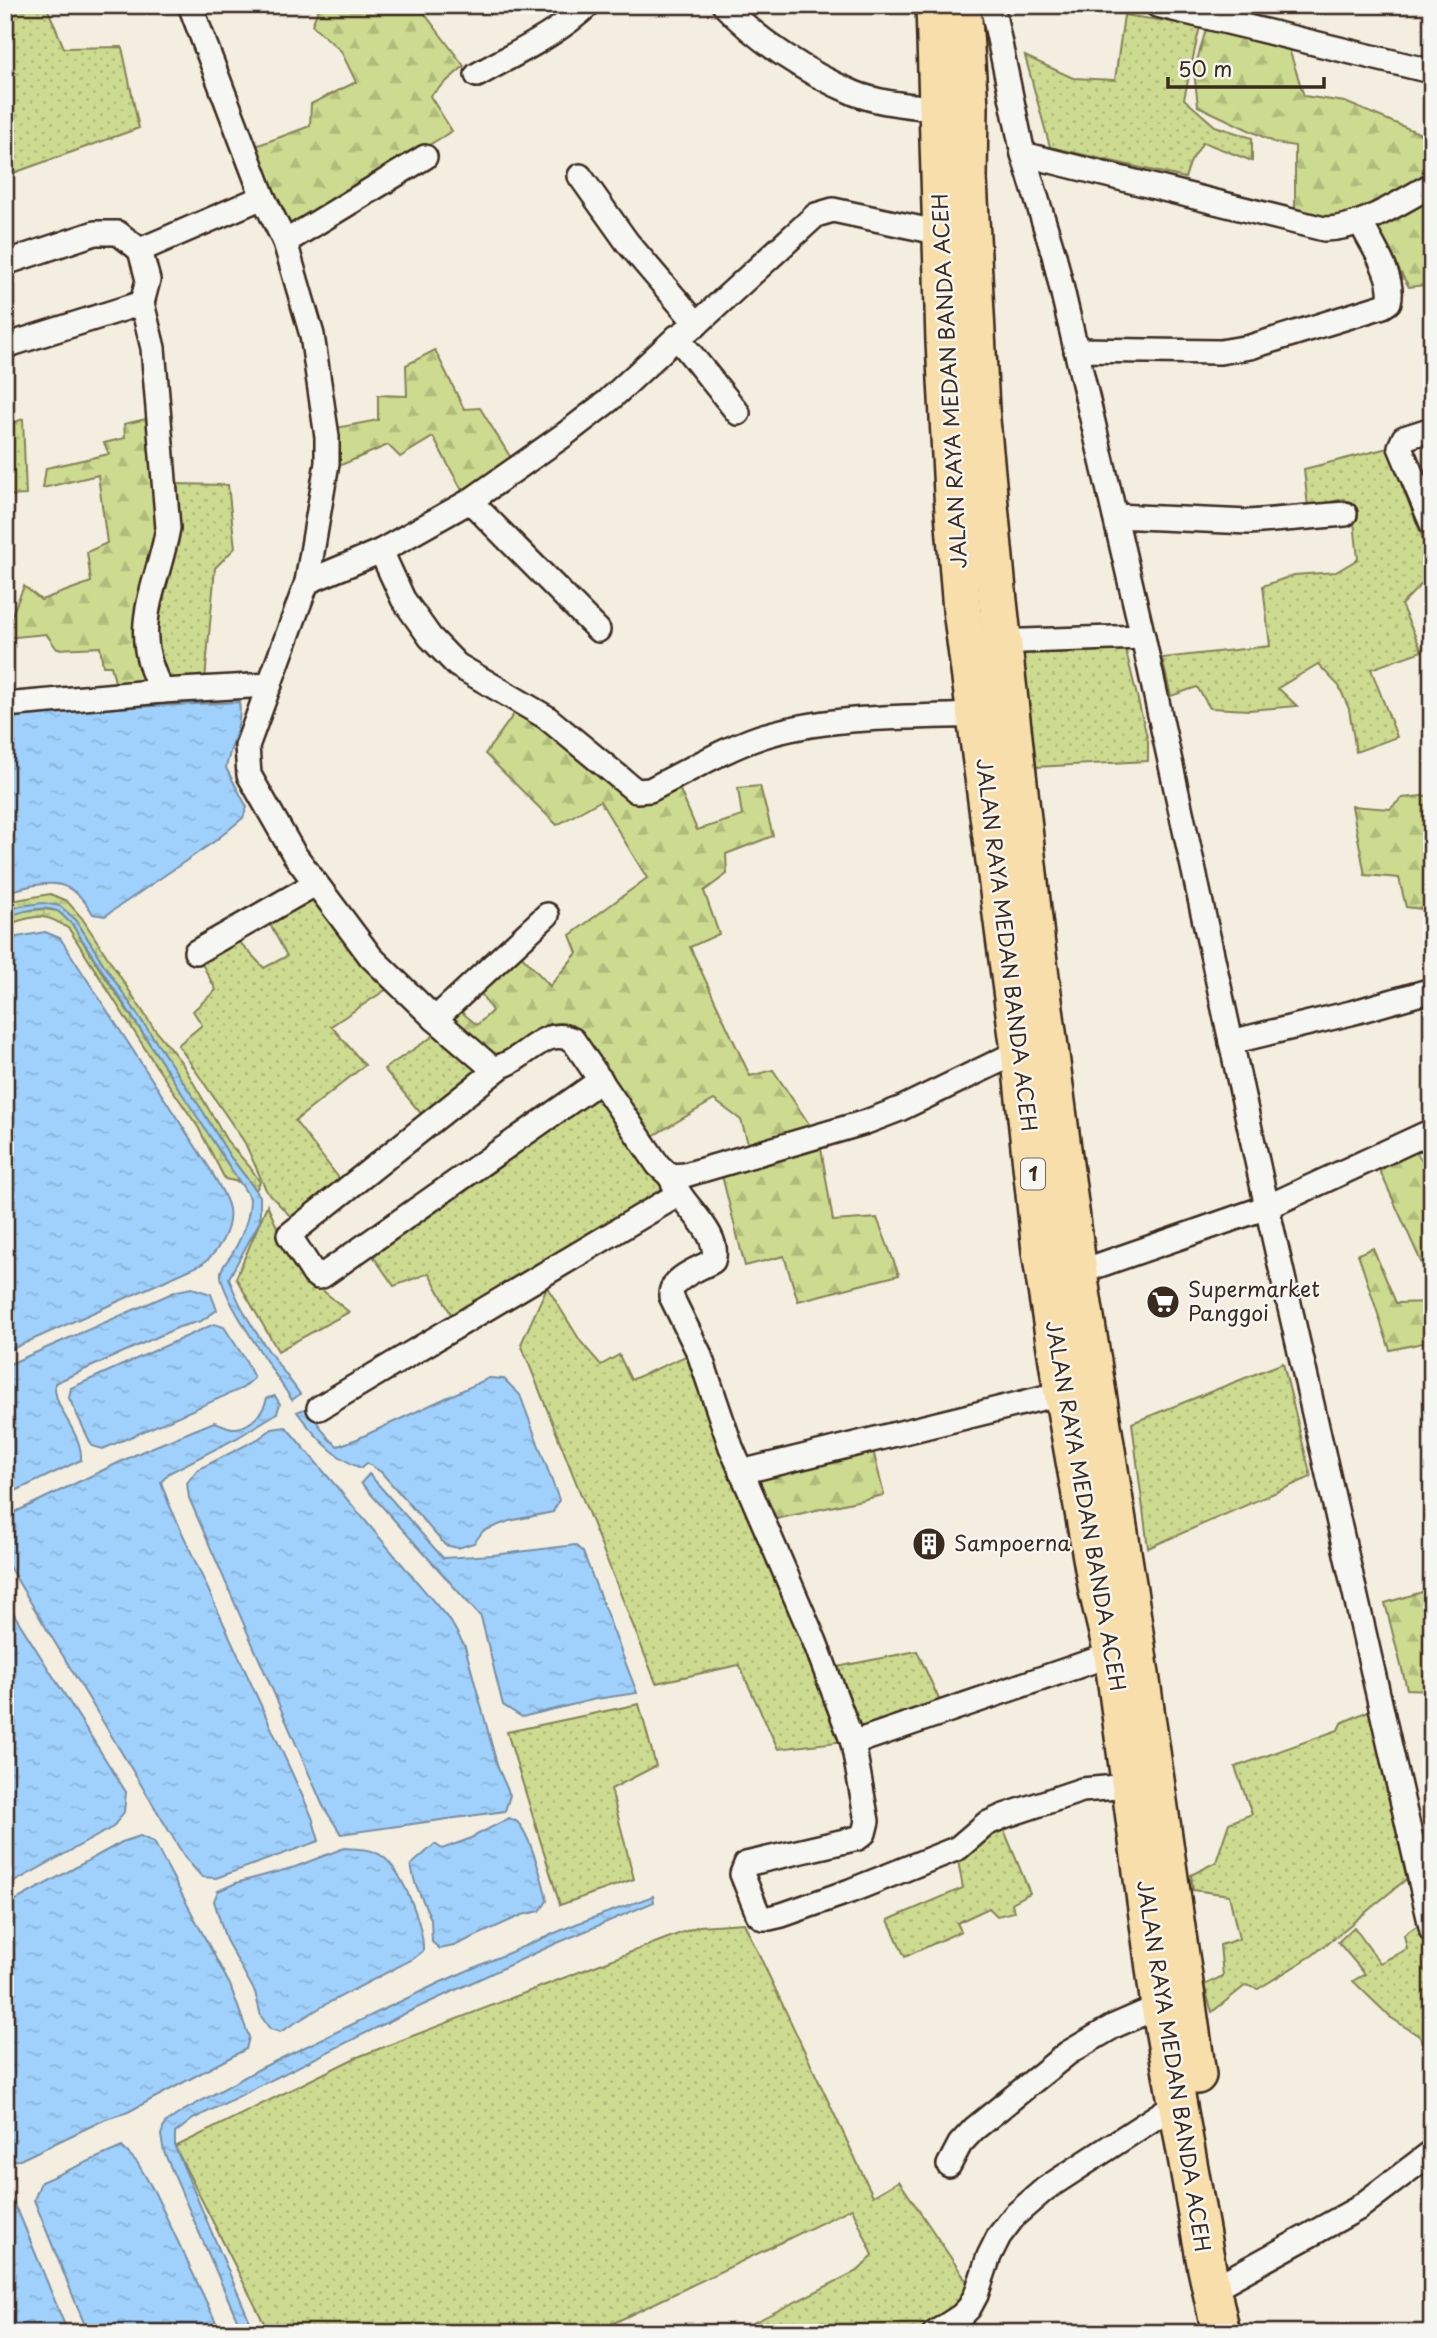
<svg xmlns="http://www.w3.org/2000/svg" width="1437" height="2338" viewBox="0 0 1437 2338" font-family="'Playpen Sans',sans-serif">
<defs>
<pattern id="grass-dots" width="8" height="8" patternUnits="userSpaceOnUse" patternTransform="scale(1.75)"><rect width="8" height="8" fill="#ccdb8f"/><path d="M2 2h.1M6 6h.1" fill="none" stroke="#b0bc7b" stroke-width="1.8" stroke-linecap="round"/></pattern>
<pattern id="forest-firs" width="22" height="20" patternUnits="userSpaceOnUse" patternTransform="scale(1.75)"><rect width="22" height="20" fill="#ccdb8f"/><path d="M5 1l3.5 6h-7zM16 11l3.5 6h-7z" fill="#b0bc7b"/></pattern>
<pattern id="wetland-marsh" width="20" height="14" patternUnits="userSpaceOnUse" patternTransform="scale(1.75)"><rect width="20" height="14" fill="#ccdb8f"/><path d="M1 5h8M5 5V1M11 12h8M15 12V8" fill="none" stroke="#b0bc7b"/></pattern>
<pattern id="water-ripples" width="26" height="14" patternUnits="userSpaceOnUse" patternTransform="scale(1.75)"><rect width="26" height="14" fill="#9fd1fc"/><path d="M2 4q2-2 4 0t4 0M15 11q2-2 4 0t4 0" fill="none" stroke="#8ab4d8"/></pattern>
</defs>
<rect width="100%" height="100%" fill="#f4eee1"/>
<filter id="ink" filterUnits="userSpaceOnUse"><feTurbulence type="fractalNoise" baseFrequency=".0143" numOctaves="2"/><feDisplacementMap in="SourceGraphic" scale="14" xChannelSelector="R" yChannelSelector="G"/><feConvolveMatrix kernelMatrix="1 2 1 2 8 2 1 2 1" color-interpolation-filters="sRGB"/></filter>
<g filter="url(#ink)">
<g fill="url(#grass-dots)" stroke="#848256" stroke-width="2">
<polygon points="5,5 46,5 64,48 122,47 139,128 5,176"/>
<polygon points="1124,15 1200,26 1184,99 1215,126 1252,138 1252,161 1203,142 1190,163 1185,178 1050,147 1025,56 1073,78 1115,80"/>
<polygon points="23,419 26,495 5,496 5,426"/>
<polygon points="1388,448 1432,563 1432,573 1401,605 1422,651 1371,669 1397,737 1356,752 1349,709 1339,686 1318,664 1278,688 1297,706 1249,710 1210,708 1197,687 1171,696 1162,658 1270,646 1263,586 1294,575 1336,572 1358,559 1353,513 1344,499 1308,507 1304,469"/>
<polygon points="173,484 228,485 235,548 215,568 205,680 164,685 156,657 154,615"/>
<polygon points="1124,643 1148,741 1148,761 1035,767 1021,646"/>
<polygon points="313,893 390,987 331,1026 365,1065 295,1121 342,1182 293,1219 267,1192 245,1143 178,1045 202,1025 193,1011 216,990 201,962 236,938 264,968 287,956 267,919"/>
<polygon points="441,1031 481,1071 423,1116 384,1069"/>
<polygon points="600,1090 667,1189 452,1316 429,1273 394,1286 373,1256"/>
<polygon points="267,1205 286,1247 316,1285 349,1312 278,1351 236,1278"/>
<polygon points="547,1287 581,1342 601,1365 619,1355 631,1380 688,1355 846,1741 778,1749 739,1665 656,1683 521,1344"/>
<polygon points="1283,1363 1311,1477 1148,1548 1132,1423"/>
<polygon points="917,1651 943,1708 856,1736 832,1668"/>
<polygon points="639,1704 656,1766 611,1789 634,1879 560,1905 507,1732"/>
<polygon points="1373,1709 1409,1877 1313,1955 1258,1989 1246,1985 1212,2012 1204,1985 1223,1976 1220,1945 1239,1939 1229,1895 1193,1890 1191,1875 1216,1862 1229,1823 1252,1814 1235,1767 1338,1730 1341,1723"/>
<polygon points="1002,1825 1030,1893 1012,1903 1014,1912 997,1916 989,1908 957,1923 961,1931 905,1957 888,1920 963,1888 957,1855"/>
<polygon points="1425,1920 1432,1948 1432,2055 1419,2036 1390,2017 1353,1981 1365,1974 1338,1942 1354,1927 1380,1963 1407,1949 1404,1935"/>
<polygon points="744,1923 873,2196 899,2181 976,2295 935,2333 733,2333 859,2270 873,2255 852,2208 593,2333 269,2333 175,2147 355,2058 699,1926"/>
</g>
<g fill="url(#forest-firs)" stroke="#848256" stroke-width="2">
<polygon points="320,5 334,5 342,8 347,5 418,5 464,66 430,96 452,131 292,229 253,147 310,126 311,104 356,82 341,51 312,25"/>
<polygon points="1207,26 1289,49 1304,96 1345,102 1421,134 1432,132 1432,174 1334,222 1295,214 1295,146 1276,143 1198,106 1194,71"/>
<polygon points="1432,198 1432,284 1409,287 1373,226"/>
<polygon points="435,350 464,409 480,408 511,458 464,494 433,437 400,457 388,445 334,468 336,428 378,420 378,395 407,396 406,365"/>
<polygon points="155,417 161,520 138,641 145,682 116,686 111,666 103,666 100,647 57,649 46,634 5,638 5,631 24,586 41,600 91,582 87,552 107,543 98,475 43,488 46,468 109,454 104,443 125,438 124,424"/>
<polygon points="522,703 642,802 680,790 697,830 742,816 738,788 760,786 773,836 726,854 727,874 704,891 719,934 690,947 750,1076 773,1070 811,1127 750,1150 741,1120 714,1100 651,1137 560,1026 496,1062 446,1023 459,1010 477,1025 492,1011 479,990 518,952 550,986 577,953 570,935 647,878 600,801 557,825 485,754"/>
<polygon points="1432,795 1432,957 1422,909 1406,907 1399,878 1365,875 1352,806 1390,809 1402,798"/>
<polygon points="820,1142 833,1221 877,1218 899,1275 798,1301 784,1256 745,1266 722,1176"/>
<polygon points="1413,1147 1432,1177 1432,1286 1380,1171"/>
<polygon points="1373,1248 1396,1303 1432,1302 1432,1341 1390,1350 1358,1254"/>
<polygon points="872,1446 884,1495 767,1521 755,1476"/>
<polygon points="1432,1589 1432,1690 1407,1689 1385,1603"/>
</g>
<g fill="url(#wetland-marsh)" stroke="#848256" stroke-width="2">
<polygon points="50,894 67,901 82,918 153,1027 182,1063 227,1141 250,1167 260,1182 256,1190 229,1155 202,1110 104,965 76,920 59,906 21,906 5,911 5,902"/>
<path d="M44,909l14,2 14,13 27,44 97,146 43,68 -14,-3 -27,-52 -42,-61 -87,-137c-26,-19 -35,-12 -64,-4v-8l18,-6z"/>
</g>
<g fill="url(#water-ripples)" stroke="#778ea3" stroke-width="2">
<path d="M239,702c4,22 -9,44 -13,66l21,39 -4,11 -28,23 -110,75 -12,-2c-23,-40 -48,-33 -88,-21v-180z"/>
<path d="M43,903l17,3 16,14 28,45 98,145 27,45 31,41v25l-31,57c14,42 45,80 71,116l-8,6c-13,-21 -75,-108 -71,-128 1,-6 8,-13 11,-18 10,-17 18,-37 18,-56l-178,-274c-4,-3 -9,-9 -13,-12 -15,-8 -39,0 -54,5v-6l16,-5z"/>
<path d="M45,932l15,6 152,234c5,11 15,25 17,37 3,20 -11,44 -27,55l-197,88v-413z"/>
<path d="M192,1288l19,6 6,16 -16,11 -22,6 -124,56c-2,28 28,49 26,77l-76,36v-130l172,-75z"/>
<polygon points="214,1324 224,1327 245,1359 254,1378 243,1388 103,1449 92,1446 69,1398 71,1388"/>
<path d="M489,1378l15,1 16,16 39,105 -6,12 -44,9 -26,10 -9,12 -16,5 -13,-3 -64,-73 -14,-9 -6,5c-27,-10 -47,-33 -64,-56l10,-4 22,31 9,7 19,-7z"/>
<path d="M275,1396l5,8 -3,9 -40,25 -68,35 -8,9 8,22 143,313 7,24 -103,37 -14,-1 -16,-18 -181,-299v-43l136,-65 73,-30c6,1 15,7 21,6 16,-1 29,-16 32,-30z"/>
<polygon points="286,1427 451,1622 465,1647 498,1768 510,1795 505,1811 341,1834 323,1806 189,1498 187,1483 197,1470 258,1439 272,1429"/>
<polygon points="369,1474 443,1558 493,1555 575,1545 583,1552 637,1693 596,1699 522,1717 503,1705 481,1617 361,1483"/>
<polygon points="5,1600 126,1792 124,1812 113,1827 5,1887"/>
<path d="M509,1818c3,1 8,3 10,6 11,12 25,60 28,77l-7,10 -18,4 -68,31 -14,3 -8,-7 -1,-23 -16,-36 -4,-18 24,-21 7,5 27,-10z"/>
<polygon points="140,1836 154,1842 230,1985 249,2037 246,2049 128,2112 106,2119 20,2160 5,2161 5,1906 122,1842"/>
<path d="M344,1848c14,1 27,0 38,8 21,15 42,71 41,95l-10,8 -85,44 -48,29 -10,-3 -9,-13 -6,-24 -29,-52 -12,-39 4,-10 18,-8 59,-16z"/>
<polygon points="653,1896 654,1902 555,1944 406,2013 193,2119 175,2133 175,2147 255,2333 243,2333 164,2152 161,2135 165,2123 183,2111 261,2068 441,1982 576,1924"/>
<polygon points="122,2147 137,2162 154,2191 221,2333 88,2333 34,2200 41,2182"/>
<polygon points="5,2199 12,2201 21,2218 68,2333 5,2333"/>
</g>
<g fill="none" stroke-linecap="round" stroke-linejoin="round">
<defs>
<g id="minor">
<path d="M190,5l73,192 22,45 27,93 15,102v26l-20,119 -60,164 2,29 45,79 77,103 64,62 57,49c30,-2 50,-44 81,-28l85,125 12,11 15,-1 181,-53 34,-13 120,-58"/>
<path d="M724,5c35,37 83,68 130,88 27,11 57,12 85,16"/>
<polyline points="992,5 1023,154 1054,255 1143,637 1267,1207 1432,1931"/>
<polyline points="1157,5 1426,70"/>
<path d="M477,75c37,-21 79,-40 111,-70"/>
<path d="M1023,154l301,75c38,0 75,-27 108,-44"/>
<polyline points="580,176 627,242 697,324"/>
<polyline points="285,242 425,157"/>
<path d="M140,250l8,30 -6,23 11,45 15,180c-11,62 -41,101 -6,163l108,-6"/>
<polyline points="5,263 95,233 118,233 140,250 263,197"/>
<polyline points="677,337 738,413"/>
<polyline points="5,346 142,303"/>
<path d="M1076,350l144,2 30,-5 133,-41 6,-4c7,-23 -18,-59 -29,-80"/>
<polyline points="1432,429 1404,438 1400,447 1432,524"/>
<polyline points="470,501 598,630"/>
<polyline points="1115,516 1249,522 1345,514"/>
<path d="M381,551l22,48 27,38 27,28 89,52 90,74 14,-1c36,-18 72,-40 110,-53 69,-22 146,-19 217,-22"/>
<polyline points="307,582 381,551 470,501 564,435 608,401 677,337 697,324 816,215 833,210 941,233"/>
<polyline points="991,642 1143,637"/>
<polyline points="5,705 162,691"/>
<polyline points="196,952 315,884"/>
<polyline points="435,1019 547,915"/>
<polyline points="1231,1042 1351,1013 1432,990"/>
<polyline points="499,1068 289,1235 314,1274 318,1277 322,1276 601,1080"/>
<path d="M670,1176c3,7 7,14 11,20 12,18 40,42 32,65 -14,8 -43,17 -42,35l28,57 32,94 84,195 38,101 14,78 -3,12 -6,5 -112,26 -4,10 16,40 5,4h6l13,-3 68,-24 108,-43 28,-24 18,-8 78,-26 47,-4"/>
<polyline points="1068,1276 1267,1207 1432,1131"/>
<polyline points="319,1408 679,1194"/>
<polyline points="741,1472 1063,1393"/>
<polyline points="853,1743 1113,1654"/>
<polyline points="949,2165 960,2144 974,2129 1068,2053 1114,2026 1160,2006"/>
<polyline points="1212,2289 1357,2209 1432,2152"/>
<polyline points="935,2333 961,2316 969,2308 976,2295 989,2256 999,2236 1015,2215 1045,2189 1179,2102"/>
</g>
<g id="trunk">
<polyline points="935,5 945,342 954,512 962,610 1020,1051 1041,1251 1063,1393 1098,1591 1113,1654 1160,2006 1207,2269 1221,2333"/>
<polyline points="962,5 969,106 968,180 980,409 998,601 1036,946 1078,1273 1128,1590 1197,2075"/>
</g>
</defs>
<use href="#minor" stroke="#3b2a1e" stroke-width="28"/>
<use href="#trunk" stroke="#3b2a1e" stroke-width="42"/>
<use href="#minor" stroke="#f6f6f2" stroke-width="23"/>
<use href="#trunk" stroke="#f8deab" stroke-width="37"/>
</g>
</g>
<defs>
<symbol id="supermarket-disc" viewBox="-11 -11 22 22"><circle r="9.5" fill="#3b2a1e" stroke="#f6f6f2"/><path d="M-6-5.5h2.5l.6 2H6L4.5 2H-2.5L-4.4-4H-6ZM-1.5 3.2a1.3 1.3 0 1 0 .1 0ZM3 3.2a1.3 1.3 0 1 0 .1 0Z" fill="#fff"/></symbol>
<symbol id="building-disc" viewBox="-11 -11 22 22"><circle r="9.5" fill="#3b2a1e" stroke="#f6f6f2"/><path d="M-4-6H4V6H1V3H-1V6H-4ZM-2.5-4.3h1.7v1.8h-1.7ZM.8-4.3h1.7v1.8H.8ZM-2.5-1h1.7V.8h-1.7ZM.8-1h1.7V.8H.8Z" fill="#fff"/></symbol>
</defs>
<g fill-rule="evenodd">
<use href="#supermarket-disc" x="1144" y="1283" width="38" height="38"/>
<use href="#building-disc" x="910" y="1525" width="38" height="38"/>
</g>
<g text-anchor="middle" stroke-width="5" stroke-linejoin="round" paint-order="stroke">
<rect fill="#f6f6f2" stroke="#73675e" stroke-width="2" x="1021" y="1158.5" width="24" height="31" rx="5"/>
<g font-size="19" font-weight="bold" fill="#3b2a1e">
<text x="1033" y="1181">1</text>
</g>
<g font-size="21" fill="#3b2a1e" stroke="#f6f6f2">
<text transform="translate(950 381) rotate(-93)" y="7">JALAN RAYA MEDAN BANDA ACEH</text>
<text transform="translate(1006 945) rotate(83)" y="7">JALAN RAYA MEDAN BANDA ACEH</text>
<text transform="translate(1085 1506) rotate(80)" y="7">JALAN RAYA MEDAN BANDA ACEH</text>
<text transform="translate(1173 2066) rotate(81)" y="7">JALAN RAYA MEDAN BANDA ACEH</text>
</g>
<g font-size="21" fill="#3b2a1e" stroke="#f6f6f2" text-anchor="start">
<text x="1188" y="1297">Supermarket<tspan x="1188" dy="24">Panggoi</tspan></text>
<text x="954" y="1551">Sampoerna</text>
</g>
</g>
<rect width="1437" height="2338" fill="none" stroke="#f6f6f2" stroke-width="28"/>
<rect x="14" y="14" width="1409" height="2310" fill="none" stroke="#3b2a1e" stroke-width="2.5" filter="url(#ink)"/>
<path d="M1168 77v10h156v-10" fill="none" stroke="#3b2a1e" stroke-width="3.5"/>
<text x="1178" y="77" font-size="21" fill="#3b2a1e" stroke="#f6f6f2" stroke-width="5" paint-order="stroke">50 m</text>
</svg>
